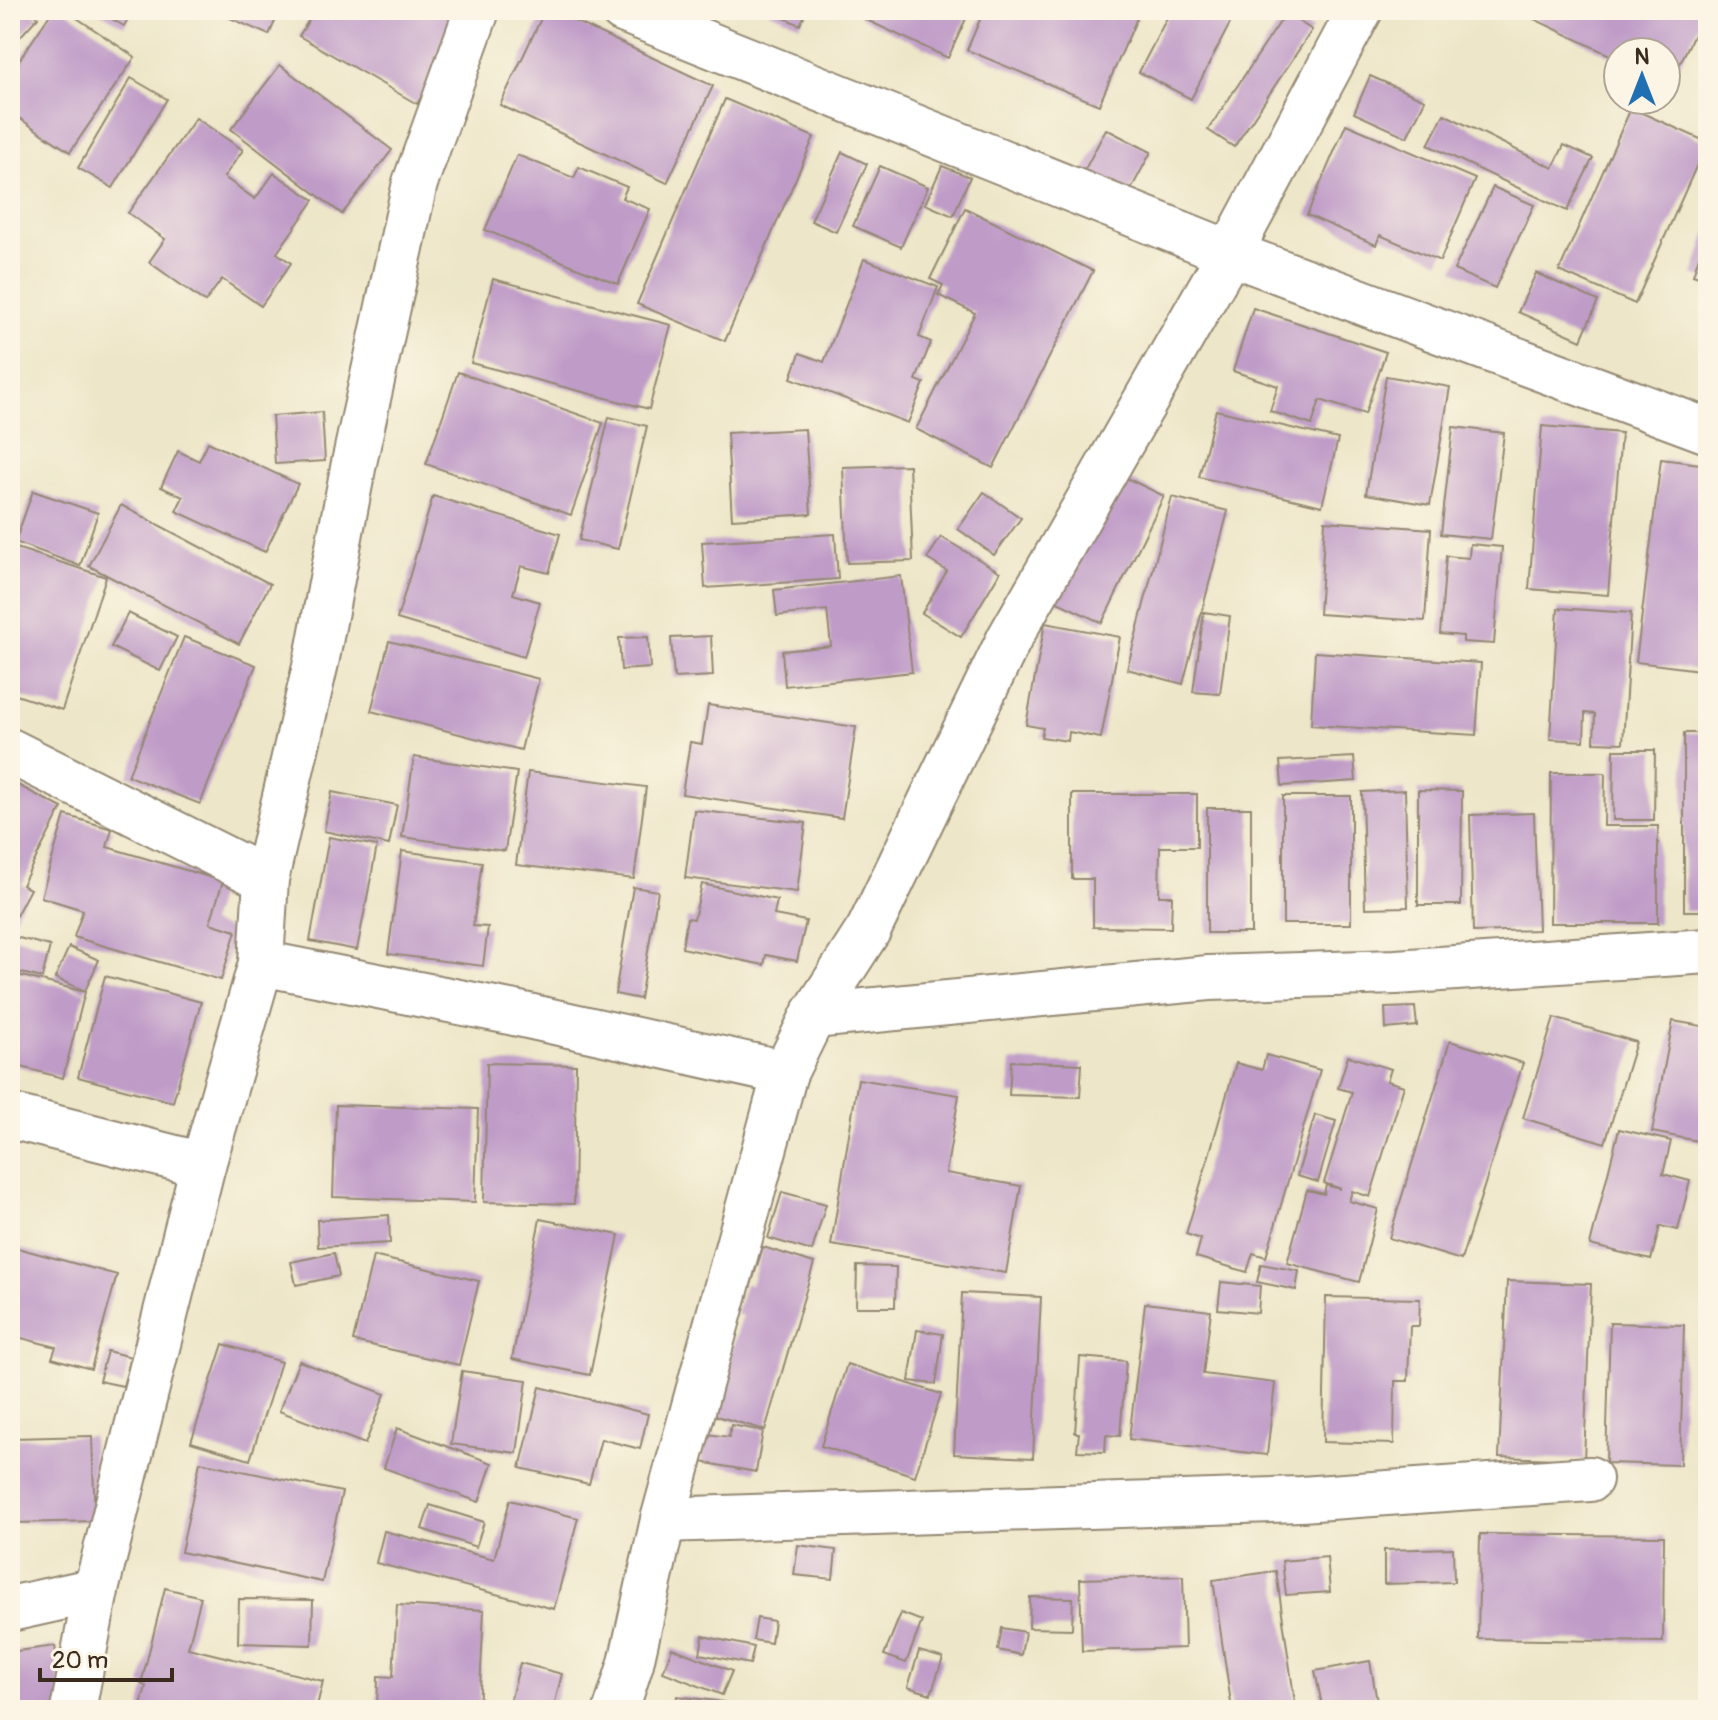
<svg xmlns="http://www.w3.org/2000/svg" width="1718" height="1720" viewBox="0 0 1718 1720" font-family="Pangolin,sans-serif">
<rect width="100%" height="100%" fill="#fcf5e5"/>
<filter id="ink" filterUnits="userSpaceOnUse"><feTurbulence type="fractalNoise" baseFrequency=".0125" numOctaves="2"/><feDisplacementMap in="SourceGraphic" scale="16" xChannelSelector="R" yChannelSelector="G"/><feConvolveMatrix kernelMatrix="1 2 1 2 8 2 1 2 1" color-interpolation-filters="sRGB"/></filter>
<filter id="wash" filterUnits="userSpaceOnUse"><feTurbulence type="fractalNoise" baseFrequency=".006" numOctaves="4" result="noise"/><feDisplacementMap in="SourceGraphic" scale="32" xChannelSelector="R" yChannelSelector="G"/><feGaussianBlur stdDeviation="1.8" result="paint"/><feColorMatrix in="noise" values="0 0 0 0 0 0 0 0 0 0 0 0 0 0 0 0 0 1.4 0 .05"/><feComposite in="paint" operator="in"/></filter>
<g filter="url(#wash)">
<rect width="100%" height="100%" fill="#ede6c8"/>
<g id="blocks">
<g fill="#bf9cc8">
<polygon points="10,10 30,10 38,17 10,48"/>
<polygon points="53,10 65,10 135,57 70,152 10,112 10,74"/>
<polygon points="96,10 133,10 124,26"/>
<polygon points="223,10 280,10 269,35 221,14"/>
<polygon points="315,10 467,10 471,12 417,104 299,36"/>
<polygon points="545,10 551,10 713,86 667,183 500,105"/>
<polygon points="766,10 807,10 800,25"/>
<polygon points="863,10 970,10 948,58 860,17"/>
<polygon points="984,10 1119,10 1137,18 1099,105 967,50"/>
<polygon points="1171,10 1237,10 1191,99 1139,72"/>
<polygon points="1515,10 1706,10 1670,84 1666,83 1666,52 1618,52 1618,59"/>
<polygon points="1286,13 1312,30 1234,147 1208,130"/>
<polygon points="280,65 392,150 342,214 231,129"/>
<polygon points="1370,76 1425,100 1407,137 1354,113"/>
<polygon points="131,78 167,99 113,188 78,168"/>
<polygon points="725,99 814,137 725,341 637,304"/>
<polygon points="1631,108 1707,142 1635,304 1559,271"/>
<polygon points="1444,114 1553,168 1564,145 1593,158 1567,211 1428,145"/>
<polygon points="196,118 243,150 224,177 255,199 274,173 314,200 277,253 291,263 261,306 222,279 205,302 149,262 165,239 128,213"/>
<polygon points="1346,124 1475,179 1440,261 1380,235 1376,245 1307,215"/>
<polygon points="1106,129 1151,152 1127,197 1083,173"/>
<polygon points="842,152 867,164 836,232 811,221"/>
<polygon points="517,155 574,178 579,167 627,187 622,198 650,209 618,284 485,230"/>
<polygon points="880,166 928,187 901,247 853,226"/>
<polygon points="942,166 970,177 953,216 925,204"/>
<polygon points="1493,187 1534,205 1495,288 1454,270"/>
<polygon points="965,208 1093,271 993,468 916,429 975,313 938,295 943,285 930,279"/>
<polygon points="1707,232 1708,233 1708,280 1693,275"/>
<polygon points="864,259 938,287 919,337 931,342 916,380 924,383 908,423 791,378 800,353 824,362"/>
<polygon points="1536,273 1598,301 1581,340 1518,312"/>
<polygon points="493,279 671,325 649,409 471,363"/>
<polygon points="1253,308 1386,352 1365,414 1320,400 1312,425 1270,411 1278,386 1233,371"/>
<polygon points="458,372 603,423 571,515 426,464"/>
<polygon points="1386,376 1450,387 1430,505 1366,494"/>
<polygon points="1216,410 1338,439 1322,506 1199,477"/>
<polygon points="322,412 325,461 275,464 272,416"/>
<polygon points="609,417 647,426 618,549 579,540"/>
<polygon points="1542,426 1621,433 1608,595 1529,589"/>
<polygon points="1453,427 1504,433 1491,539 1441,534"/>
<polygon points="805,429 811,514 732,519 727,433"/>
<polygon points="208,442 298,484 265,552 176,511 183,497 161,487 178,451 199,461"/>
<polygon points="1661,459 1708,465 1708,671 1636,662"/>
<polygon points="909,465 913,561 847,563 843,467"/>
<polygon points="1112,471 1164,496 1102,623 1051,599"/>
<polygon points="33,491 98,513 80,566 15,542"/>
<polygon points="984,492 1021,518 994,555 958,529"/>
<polygon points="433,496 560,534 549,573 521,566 513,594 540,602 524,657 397,619"/>
<polygon points="1172,497 1228,511 1183,684 1127,669"/>
<polygon points="121,505 270,584 239,644 89,566"/>
<polygon points="1325,521 1431,529 1425,621 1319,614"/>
<polygon points="835,534 838,579 705,588 702,542"/>
<polygon points="941,537 1000,572 961,637 922,613 947,571 927,559"/>
<polygon points="1470,544 1502,547 1494,644 1463,642 1463,636 1440,634 1446,556 1469,558"/>
<polygon points="10,546 106,577 62,710 10,693"/>
<polygon points="901,576 912,672 785,686 782,651 831,646 827,610 777,616 774,590"/>
<polygon points="1558,608 1631,613 1623,743 1594,742 1595,714 1585,713 1584,741 1550,739"/>
<polygon points="1204,612 1230,616 1220,694 1193,692"/>
<polygon points="128,613 177,637 160,671 111,647"/>
<polygon points="1045,623 1120,637 1101,738 1069,732 1068,741 1041,737 1043,728 1026,725"/>
<polygon points="711,636 713,676 674,678 671,638"/>
<polygon points="184,637 256,665 200,804 128,776"/>
<polygon points="648,637 650,668 621,670 619,638"/>
<polygon points="389,641 539,679 521,750 371,711"/>
<polygon points="1315,652 1481,663 1476,735 1311,725"/>
<polygon points="708,705 856,727 842,818 682,794 690,742 702,744"/>
<rect x="1684" y="733" width="24" height="178"/>
<polygon points="1614,750 1655,750 1654,820 1613,820"/>
<polygon points="414,757 517,772 505,851 402,837"/>
<polygon points="1354,757 1356,781 1282,786 1280,761"/>
<polygon points="528,772 646,787 634,879 516,865"/>
<polygon points="1551,773 1605,773 1604,826 1658,826 1658,923 1550,923"/>
<polygon points="10,781 62,808 22,885 30,889 10,927"/>
<polygon points="1405,790 1408,907 1365,908 1362,792"/>
<polygon points="1418,790 1462,791 1461,905 1418,905"/>
<polygon points="332,792 397,805 389,845 324,831"/>
<polygon points="1072,794 1197,794 1197,847 1160,847 1159,896 1172,896 1171,928 1093,927 1093,879 1072,879"/>
<rect x="1283" y="796" width="68" height="128"/>
<rect x="1207" y="808" width="44" height="125"/>
<polygon points="694,810 806,823 797,892 685,878"/>
<polygon points="1534,813 1538,930 1473,932 1470,815"/>
<polygon points="65,815 112,829 107,847 223,881 210,923 236,931 221,980 74,937 83,910 41,897"/>
<polygon points="329,837 377,846 357,950 310,941"/>
<polygon points="402,851 482,862 473,926 488,927 483,966 388,954"/>
<polygon points="702,884 777,900 774,915 806,921 797,961 766,955 764,965 682,948 687,918 694,919"/>
<polygon points="633,887 658,891 640,999 615,994"/>
<polygon points="15,937 50,946 42,978 10,970 10,955"/>
<polygon points="69,947 99,960 85,991 55,978"/>
<polygon points="10,973 85,992 63,1078 10,1064"/>
<polygon points="105,976 201,1002 173,1102 78,1077"/>
<polygon points="1415,1007 1417,1026 1386,1029 1385,1008"/>
<polygon points="1554,1018 1636,1042 1605,1143 1523,1118"/>
<polygon points="1673,1021 1708,1027 1708,1143 1652,1132"/>
<polygon points="1450,1041 1523,1063 1461,1260 1389,1238"/>
<polygon points="1266,1055 1320,1070 1266,1257 1253,1253 1247,1272 1196,1257 1201,1239 1186,1234 1236,1063 1262,1070"/>
<polygon points="1348,1056 1391,1069 1387,1081 1404,1086 1370,1197 1352,1191 1349,1201 1378,1209 1359,1282 1287,1263 1307,1190 1324,1194 1326,1185 1341,1189 1324,1183 1352,1092 1338,1088"/>
<polygon points="1011,1061 1082,1064 1080,1097 1009,1095"/>
<polygon points="487,1063 576,1065 574,1204 484,1202"/>
<polygon points="858,1079 959,1095 946,1173 1021,1186 1006,1273 831,1245"/>
<polygon points="336,1105 478,1109 475,1202 333,1197"/>
<polygon points="1315,1115 1336,1121 1318,1182 1297,1176"/>
<polygon points="1619,1129 1671,1141 1663,1174 1690,1181 1678,1230 1660,1226 1651,1260 1590,1245"/>
<polygon points="782,1192 826,1204 812,1251 768,1238"/>
<polygon points="389,1215 390,1243 318,1247 317,1220"/>
<polygon points="540,1219 619,1235 590,1375 512,1359"/>
<polygon points="10,1246 117,1275 91,1369 52,1358 56,1347 10,1335"/>
<polygon points="763,1247 814,1263 765,1430 713,1415 742,1316 736,1314 745,1284 751,1285"/>
<polygon points="334,1253 339,1276 296,1285 291,1262"/>
<polygon points="373,1256 479,1281 459,1365 353,1341"/>
<polygon points="1261,1264 1299,1271 1296,1290 1257,1282"/>
<polygon points="857,1266 896,1267 895,1307 856,1307"/>
<polygon points="1507,1281 1591,1284 1584,1460 1499,1457"/>
<polygon points="1221,1282 1260,1286 1258,1313 1218,1309"/>
<polygon points="962,1293 1041,1297 1033,1458 954,1454"/>
<polygon points="1326,1297 1420,1299 1419,1326 1410,1326 1408,1381 1395,1381 1394,1444 1323,1442"/>
<polygon points="1145,1303 1211,1311 1203,1374 1275,1383 1267,1455 1129,1439"/>
<polygon points="1610,1323 1684,1325 1680,1465 1606,1463"/>
<polygon points="917,1330 943,1334 936,1384 909,1381"/>
<polygon points="223,1344 281,1362 250,1460 191,1442"/>
<polygon points="107,1351 131,1357 123,1386 99,1381"/>
<polygon points="1080,1357 1126,1361 1120,1436 1106,1435 1105,1452 1077,1451 1079,1433 1075,1433"/>
<polygon points="299,1361 385,1394 365,1444 279,1411"/>
<polygon points="847,1364 941,1394 915,1476 821,1446"/>
<polygon points="462,1371 527,1380 517,1453 451,1444"/>
<polygon points="540,1387 648,1414 640,1449 601,1439 589,1484 520,1468"/>
<polygon points="731,1425 763,1431 756,1472 701,1462 707,1434 729,1437"/>
<polygon points="397,1428 492,1463 479,1502 384,1468"/>
<polygon points="92,1436 95,1521 15,1523 12,1438"/>
<polygon points="200,1462 342,1492 322,1582 181,1552"/>
<polygon points="510,1500 578,1518 554,1609 376,1563 384,1531 494,1559"/>
<polygon points="430,1505 484,1522 476,1547 422,1529"/>
<polygon points="1480,1534 1664,1536 1663,1642 1478,1639"/>
<polygon points="798,1545 836,1550 833,1579 794,1575"/>
<polygon points="1453,1548 1454,1582 1384,1584 1384,1550"/>
<polygon points="1327,1557 1330,1592 1286,1595 1282,1561"/>
<polygon points="1276,1571 1296,1710 1232,1710 1213,1580"/>
<polygon points="1183,1576 1185,1648 1082,1651 1080,1579"/>
<polygon points="165,1588 201,1597 188,1648 323,1681 316,1710 140,1710 146,1686 141,1684"/>
<polygon points="1030,1597 1073,1598 1072,1629 1029,1628"/>
<polygon points="239,1599 313,1600 312,1645 238,1643"/>
<polygon points="397,1605 484,1610 479,1710 377,1710 378,1676 393,1677"/>
<polygon points="901,1613 922,1621 906,1663 884,1655"/>
<polygon points="757,1618 774,1621 771,1643 753,1640"/>
<polygon points="1002,1628 1025,1632 1021,1655 998,1650"/>
<polygon points="703,1636 754,1647 750,1664 700,1654"/>
<polygon points="55,1646 64,1710 10,1710 10,1652"/>
<polygon points="672,1648 732,1671 722,1695 663,1672"/>
<polygon points="919,1651 943,1658 931,1694 908,1687"/>
<polygon points="1370,1661 1378,1707 1323,1710 1315,1671"/>
<polygon points="520,1663 562,1674 553,1710 508,1710"/>
<polygon points="677,1696 724,1702 723,1710 675,1710"/>
</g>
</g>
</g>
<g filter="url(#ink)">
<use href="#blocks" fill-opacity="0" stroke="#948873" stroke-width="2"/>
<g fill="none" stroke-linecap="round" stroke-linejoin="round">
<defs>
<g id="minor">
<polyline points="623,10 1230,253 1708,431"/>
<polyline points="10,751 266,879"/>
<polyline points="261,963 510,1012 785,1073"/>
<polyline points="813,1016 1209,978 1396,972 1708,951"/>
<polyline points="10,1116 203,1165"/>
<polyline points="663,1520 1301,1499 1590,1479"/>
<polyline points="10,1609 96,1590"/>
<polyline points="73,1710 96,1590 203,1165 261,963 266,879 317,658 354,463 415,183 477,10"/>
<polyline points="616,1710 631,1663 663,1520 785,1073 813,1016 869,929 1009,639 1230,253 1360,10"/>
</g>
</defs>
<use href="#minor" stroke="#948873" stroke-width="48"/>
<use href="#minor" stroke="#fff" stroke-width="44"/>
</g>
</g>
<rect width="1718" height="1720" fill="none" stroke="#fcf5e5" stroke-width="40"/>
<g transform="translate(1642 76)"><circle r="38" fill="#fcf5e5" stroke="#afa495" stroke-width="2"/>
<path d="M0-6L14 30L0 20L-14 30Z" fill="#1f6fb2"/>
<text y="-12" font-size="22" font-weight="bold" text-anchor="middle" fill="#3b2a1e">N</text>
</g>
<path d="M40 1668v12h132v-12" fill="none" stroke="#3b2a1e" stroke-width="4"/>
<text x="52" y="1668" font-size="24" fill="#3b2a1e" stroke="#fcf5e5" stroke-width="6" paint-order="stroke">20 m</text>
</svg>
